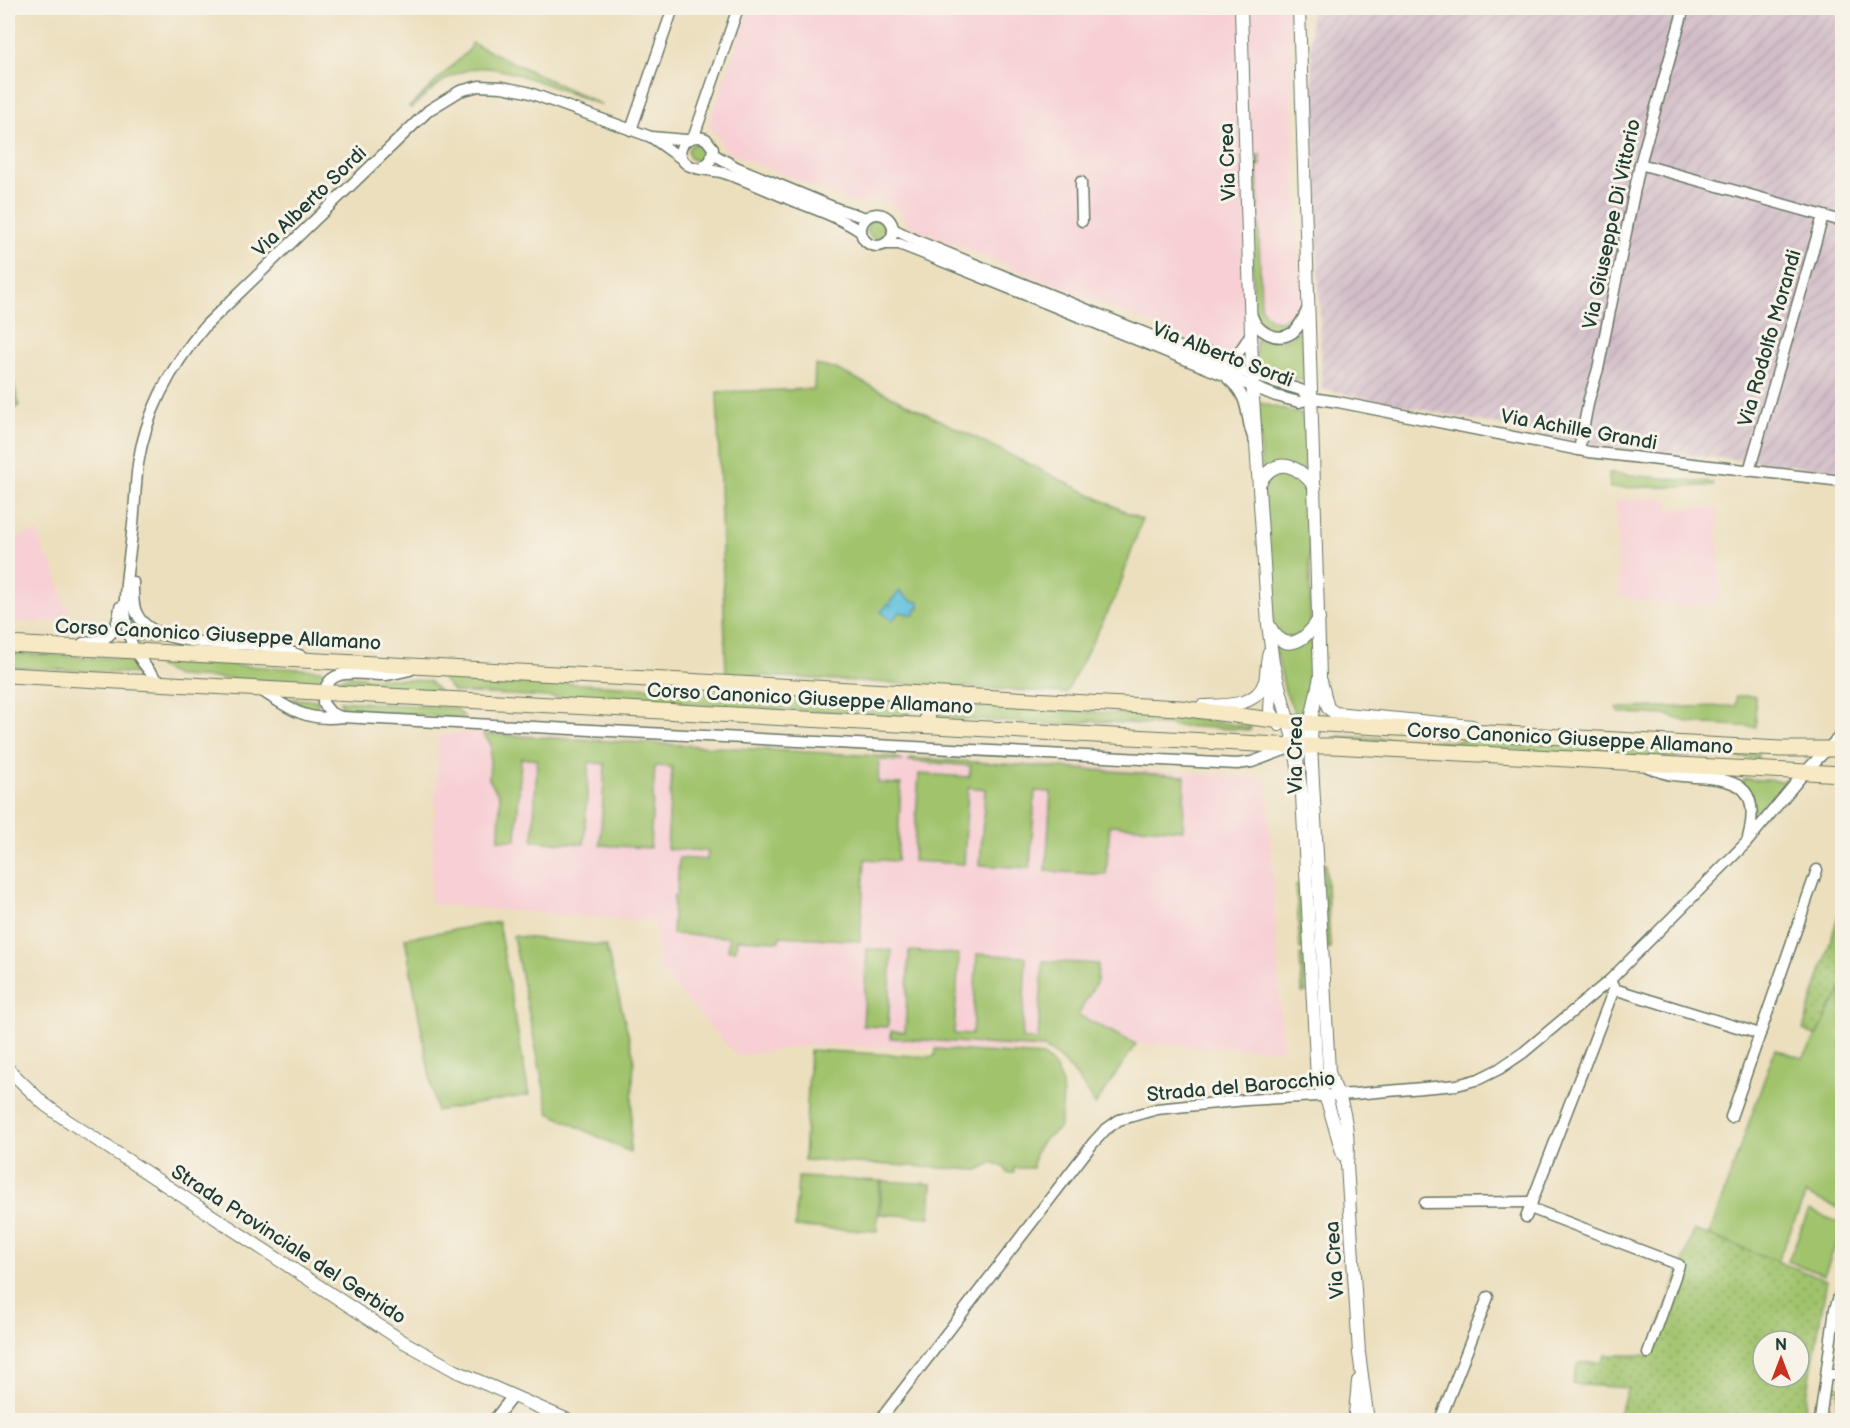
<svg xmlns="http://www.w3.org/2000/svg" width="1850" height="1428" viewBox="0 0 1850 1428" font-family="'Balsamiq Sans',sans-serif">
<defs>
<pattern id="industrial-furrows" width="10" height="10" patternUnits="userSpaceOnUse" patternTransform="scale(1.5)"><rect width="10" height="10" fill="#d2bdc8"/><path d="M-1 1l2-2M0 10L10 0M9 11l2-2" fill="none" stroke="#b4a3ac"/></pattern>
<pattern id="park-dots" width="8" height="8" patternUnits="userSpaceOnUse" patternTransform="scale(1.5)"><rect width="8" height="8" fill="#a0c36c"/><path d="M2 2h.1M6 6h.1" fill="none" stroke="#82a05a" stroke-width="1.8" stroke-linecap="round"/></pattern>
<pattern id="water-ripples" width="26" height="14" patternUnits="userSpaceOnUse" patternTransform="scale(1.5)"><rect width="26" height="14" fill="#5fc0de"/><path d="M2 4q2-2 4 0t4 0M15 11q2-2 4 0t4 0" fill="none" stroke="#4e9db5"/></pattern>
</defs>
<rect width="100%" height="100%" fill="#f7f3e8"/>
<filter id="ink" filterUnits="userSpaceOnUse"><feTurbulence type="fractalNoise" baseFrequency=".0167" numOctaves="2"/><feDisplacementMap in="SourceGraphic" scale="12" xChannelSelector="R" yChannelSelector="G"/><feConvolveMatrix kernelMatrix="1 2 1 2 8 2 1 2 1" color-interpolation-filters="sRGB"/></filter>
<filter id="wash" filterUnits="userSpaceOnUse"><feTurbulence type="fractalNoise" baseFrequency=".008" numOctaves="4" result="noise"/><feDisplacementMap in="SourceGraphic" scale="24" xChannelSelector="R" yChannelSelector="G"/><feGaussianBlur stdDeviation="1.35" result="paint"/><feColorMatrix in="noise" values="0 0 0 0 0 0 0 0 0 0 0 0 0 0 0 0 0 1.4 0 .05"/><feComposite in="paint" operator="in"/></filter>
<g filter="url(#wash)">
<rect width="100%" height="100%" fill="#ecdfbe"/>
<g fill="#f7cfd4">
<polygon points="749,8 1289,8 1304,381 1240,364 1218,351 908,226 898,209 890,204 875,200 856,204 725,151 720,138 708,126"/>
<polygon points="1668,498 1669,509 1717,507 1720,592 1715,605 1683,606 1619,597 1616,500"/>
<polygon points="37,531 46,560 51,559 69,614 63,620 8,623 8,540"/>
<polygon points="474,731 1267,778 1283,1050 1143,1044 1029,1051 808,1045 737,1056 659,969 655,922 430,904 439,736"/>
</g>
<polygon fill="url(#industrial-furrows)" points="1310,8 1662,8 1683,14 1685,8 1842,8 1842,471 1595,445 1322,389"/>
<g fill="#a0c36c" stroke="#608050" stroke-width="1.5">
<path d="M472,43l130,62c-31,-10 -95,-40 -124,-37 -28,3 -48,23 -67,40l-2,-1 61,-58z"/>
<circle cx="697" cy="152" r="9"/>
<path d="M1260,155l1,10 -4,1 4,141c8,14 19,20 31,6l9,1c-15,27 -30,20 -47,1l-3,-100c8,-19 -6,-44 9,-60z"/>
<circle cx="877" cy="229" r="10"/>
<polygon points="1302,328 1304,381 1256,368 1256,340 1287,339"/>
<polygon points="815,365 836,369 1142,520 1117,594 1066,693 726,674 717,392 814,389"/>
<polygon points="8,367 10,369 19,405 8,416"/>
<polygon points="1257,402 1304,415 1307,470 1262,472"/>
<path d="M1280,471l14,1 11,11 3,7 3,132 -7,13 -19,3 -12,-12 -10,-136c3,-9 8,-15 17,-19z"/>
<polygon points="1609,473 1713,483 1713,486 1610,488"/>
<path d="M130,607c5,21 23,27 42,35v2l-36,-2 -3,-6z"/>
<path d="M1312,636c1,21 4,64 -14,78l-3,-1 -10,-22 -12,-53z"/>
<polygon points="8,653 131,659 140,674 8,667"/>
<polygon points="153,661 322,670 327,675 320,684 177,676 160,668"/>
<polygon points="346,676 429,681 439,691 332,685"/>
<path d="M440,676l467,26 3,3c2,5 1,8 -4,11l-452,-24z"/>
<polygon points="1736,696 1755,696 1756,727 1690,723 1666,715 1620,713 1617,708 1736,706"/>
<polygon points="292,699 318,700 317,707 314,709 303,706"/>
<polygon points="340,701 456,708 465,718 344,711"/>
<polygon points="943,704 1182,717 1251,727 1250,730 1091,721 1064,725 942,718 937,711"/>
<polygon points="483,734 896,757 901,761 879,760 878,783 901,784 897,861 865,859 860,941 780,936 779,941 737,939 736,950 728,950 729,937 672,934 674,895 677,894 679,858 707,860 708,851 667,849 672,767 655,766 650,848 600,845 605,764 589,762 584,844 533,841 537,760 521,758 516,840 499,840 500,797 489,779 491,744"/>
<polygon points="1338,736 1451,742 1473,738 1758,753 1758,759 1696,755 1669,758 1338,740"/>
<polygon points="912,758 1185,776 1183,830 1110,825 1106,875 1046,871 1051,792 1035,791 1030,868 980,865 985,789 968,787 964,864 913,861 919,774 969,777 971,766 909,761"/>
<polygon points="1746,779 1786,781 1786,786 1763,816 1757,816 1743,785 1743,781"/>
<polygon points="1322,864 1326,864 1330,948 1326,948"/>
<polygon points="1301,884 1304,948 1300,949 1296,885"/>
<polygon points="498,922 529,1095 436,1111 405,938"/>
<polygon points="513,936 606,946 634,1057 630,1152 549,1113"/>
<polygon points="867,949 892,950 888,1027 863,1026"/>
<path d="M909,951l50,3 -5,80 18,1 5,-81 49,3 -4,82 16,1 5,-79 55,3 -1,17 -19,34 58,29 -41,61c-13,-23 -27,-43 -50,-57l-154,-10v-7l14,1z"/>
<polygon points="1300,955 1304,955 1306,992 1302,993"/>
<polygon points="1842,987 1842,1210 1806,1194 1777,1262 1709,1235 1775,1049 1803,1058 1817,1036"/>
<path d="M936,1049l107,7c25,16 21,47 16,73 -18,11 -25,18 -26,39h-19v5h-7l-2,-5 -12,-6 -15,8 -174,-10 6,-110 124,7z"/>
<polygon points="798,1177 880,1181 877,1231 795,1227"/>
<polygon points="882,1181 932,1184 930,1217 880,1214"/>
<polygon points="1809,1210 1842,1224 1842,1229 1824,1275 1788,1261"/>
</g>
<g fill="url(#park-dots)" stroke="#608050" stroke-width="1.5" fill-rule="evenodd">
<polygon points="1842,904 1842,987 1836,1001 1833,1002 1817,1036 1803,1030"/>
<path d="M1694,1230l133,50 -24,140h-186l11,-32 -56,-4 6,-21 24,-1 3,-7h45zM1763,1341h36v36h-36z"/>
<polygon points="1839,1386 1842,1387 1842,1420 1836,1420"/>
</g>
<polygon fill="url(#water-ripples)" stroke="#3f7e89" stroke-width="1.5" points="900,591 910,600 919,602 919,609 916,609 915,615 900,612 892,621 881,612"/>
</g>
<g filter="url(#ink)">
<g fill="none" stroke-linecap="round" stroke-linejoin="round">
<defs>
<g id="minor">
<polyline points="631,130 673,8"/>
<polyline points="694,136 738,8"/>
<polyline points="713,154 736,167 838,209 866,218"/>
<polyline points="682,159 651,137 686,140"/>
<polyline points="1640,164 1842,221"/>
<path d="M702,168l9,-8 2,-12 -7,-9c-13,-6 -31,4 -24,20 6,12 30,10 42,14 22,7 43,17 65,26 24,9 49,18 71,32"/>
<polyline points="1081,182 1082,221"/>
<circle cx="877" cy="230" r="16"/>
<polyline points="893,229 920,242 1236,370 1301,390 1312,398"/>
<polyline points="885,244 899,244 917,251 1276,396 1299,402 1312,398 1338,402 1589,452 1842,481"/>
<path d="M1252,316c5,15 24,27 40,17 8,-6 12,-16 16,-25"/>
<path d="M1207,351c27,11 32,5 45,-20"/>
<path d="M1228,379c25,21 15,37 27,63"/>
<polyline points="1579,450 1589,399 1598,369 1640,164 1684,8"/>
<polyline points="1749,471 1823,216"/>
<path d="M133,582c0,10 -1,23 4,32 17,35 98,28 131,32 12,2 24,6 36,11"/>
<path d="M83,643c27,-2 34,-10 37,-36"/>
<path d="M159,683c-11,-14 -24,-27 -29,-45 -11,-34 -1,-72 2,-105 3,-23 3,-46 6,-69 8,-53 34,-99 68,-139l223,-215 31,-19 19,-5 23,1 25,5 124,45"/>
<path d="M259,689c29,19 47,33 83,28l895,47 15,-2 43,-16 17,-23"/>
<path d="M341,717l-10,-4 -8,-10c0,-40 35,-28 63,-28 8,-1 16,-3 24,-5"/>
<path d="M1646,766c9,4 17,8 27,9 43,6 93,-5 75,63"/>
<polyline points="1614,989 1760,1034"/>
<polyline points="1731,1117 1817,870"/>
<polyline points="1425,1203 1532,1202"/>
<polyline points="1530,1208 1679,1265 1648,1353"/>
<polyline points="1526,1217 1614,989 1610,980"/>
<polyline points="1826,1375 1842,1375"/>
<polyline points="494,1420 512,1397"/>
<polyline points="880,1420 1093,1143 1105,1130 1119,1120 1157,1109 1246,1100 1354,1094 1457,1085 1479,1079 1499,1069 1524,1052 1610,980 1746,843 1805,772 1842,734"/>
<polyline points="1440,1420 1488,1297"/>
<polyline points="1820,1420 1835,1309 1842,1287"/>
</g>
<g id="tertiary">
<polyline points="1241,8 1253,398 1268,624 1273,663 1295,746 1302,795 1317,1079 1328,1104 1343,1155"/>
<path d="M1299,8l21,669 -8,38 -1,31 18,325c2,12 9,20 12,31 6,20 8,43 6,63l12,188 8,61"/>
<path d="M1259,484c17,-30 39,-19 56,3"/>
<path d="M1269,625c16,31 36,16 50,-6"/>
<polyline points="1272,673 1270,710 1279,725"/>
<polyline points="1321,681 1328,708 1335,713 1472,726"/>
<path d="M1202,706c22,-1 55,2 63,-25 2,-9 1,-20 4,-29"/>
<polyline points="8,1069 44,1104 65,1119 404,1342 456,1371 568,1420"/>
<polyline points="1355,1414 1358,1381"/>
</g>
<g id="secondary">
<polyline points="8,644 1180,708 1289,722 1780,749 1842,749"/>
<polyline points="8,675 1295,746 1333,746 1842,774"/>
<polyline points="927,725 929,694"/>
</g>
</defs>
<use href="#minor" stroke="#677664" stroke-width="13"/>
<use href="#tertiary" stroke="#677664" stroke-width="14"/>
<use href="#secondary" stroke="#677664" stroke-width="17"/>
<use href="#minor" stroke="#fff" stroke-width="10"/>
<use href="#tertiary" stroke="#fff" stroke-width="12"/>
<use href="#secondary" stroke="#f6e9c3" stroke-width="15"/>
</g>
</g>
<g text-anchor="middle" stroke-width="6" stroke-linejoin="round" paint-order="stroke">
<g font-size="20" fill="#1f3d34" stroke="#f7f3e8">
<text transform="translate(1227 162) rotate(-92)" y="7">Via Crea</text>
<text transform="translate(309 201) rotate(-44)" y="7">Via Alberto Sordi</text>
<text transform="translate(1611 224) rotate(-78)" y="7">Via Giuseppe Di Vittorio</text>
<text transform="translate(1769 338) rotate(-74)" y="7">Via Rodolfo Morandi</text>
<text transform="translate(1223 354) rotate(21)" y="7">Via Alberto Sordi</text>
<text transform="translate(1579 429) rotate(10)" y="7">Via Achille Grandi</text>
<text transform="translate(218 634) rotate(3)" y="7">Corso Canonico Giuseppe Allamano</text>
<text transform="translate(810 698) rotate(3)" y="7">Corso Canonico Giuseppe Allamano</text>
<text transform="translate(1570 738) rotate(3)" y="7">Corso Canonico Giuseppe Allamano</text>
<text transform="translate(1295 755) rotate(-90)" y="7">Via Crea</text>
<text transform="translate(1241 1086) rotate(-5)" y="7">Strada del Barocchio</text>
<text transform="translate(289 1244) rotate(33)" y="7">Strada Provinciale del Gerbido</text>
<text transform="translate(1334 1260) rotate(-94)" y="7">Via Crea</text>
</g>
</g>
<rect width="1850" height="1428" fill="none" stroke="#f7f3e8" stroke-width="30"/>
<g transform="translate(1781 1359)"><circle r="28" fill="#f7f3e8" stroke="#a1aaa0" stroke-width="1.5"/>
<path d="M0-4.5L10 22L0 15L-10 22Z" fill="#c8321e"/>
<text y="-9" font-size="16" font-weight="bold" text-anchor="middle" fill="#1f3d34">N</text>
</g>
</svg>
